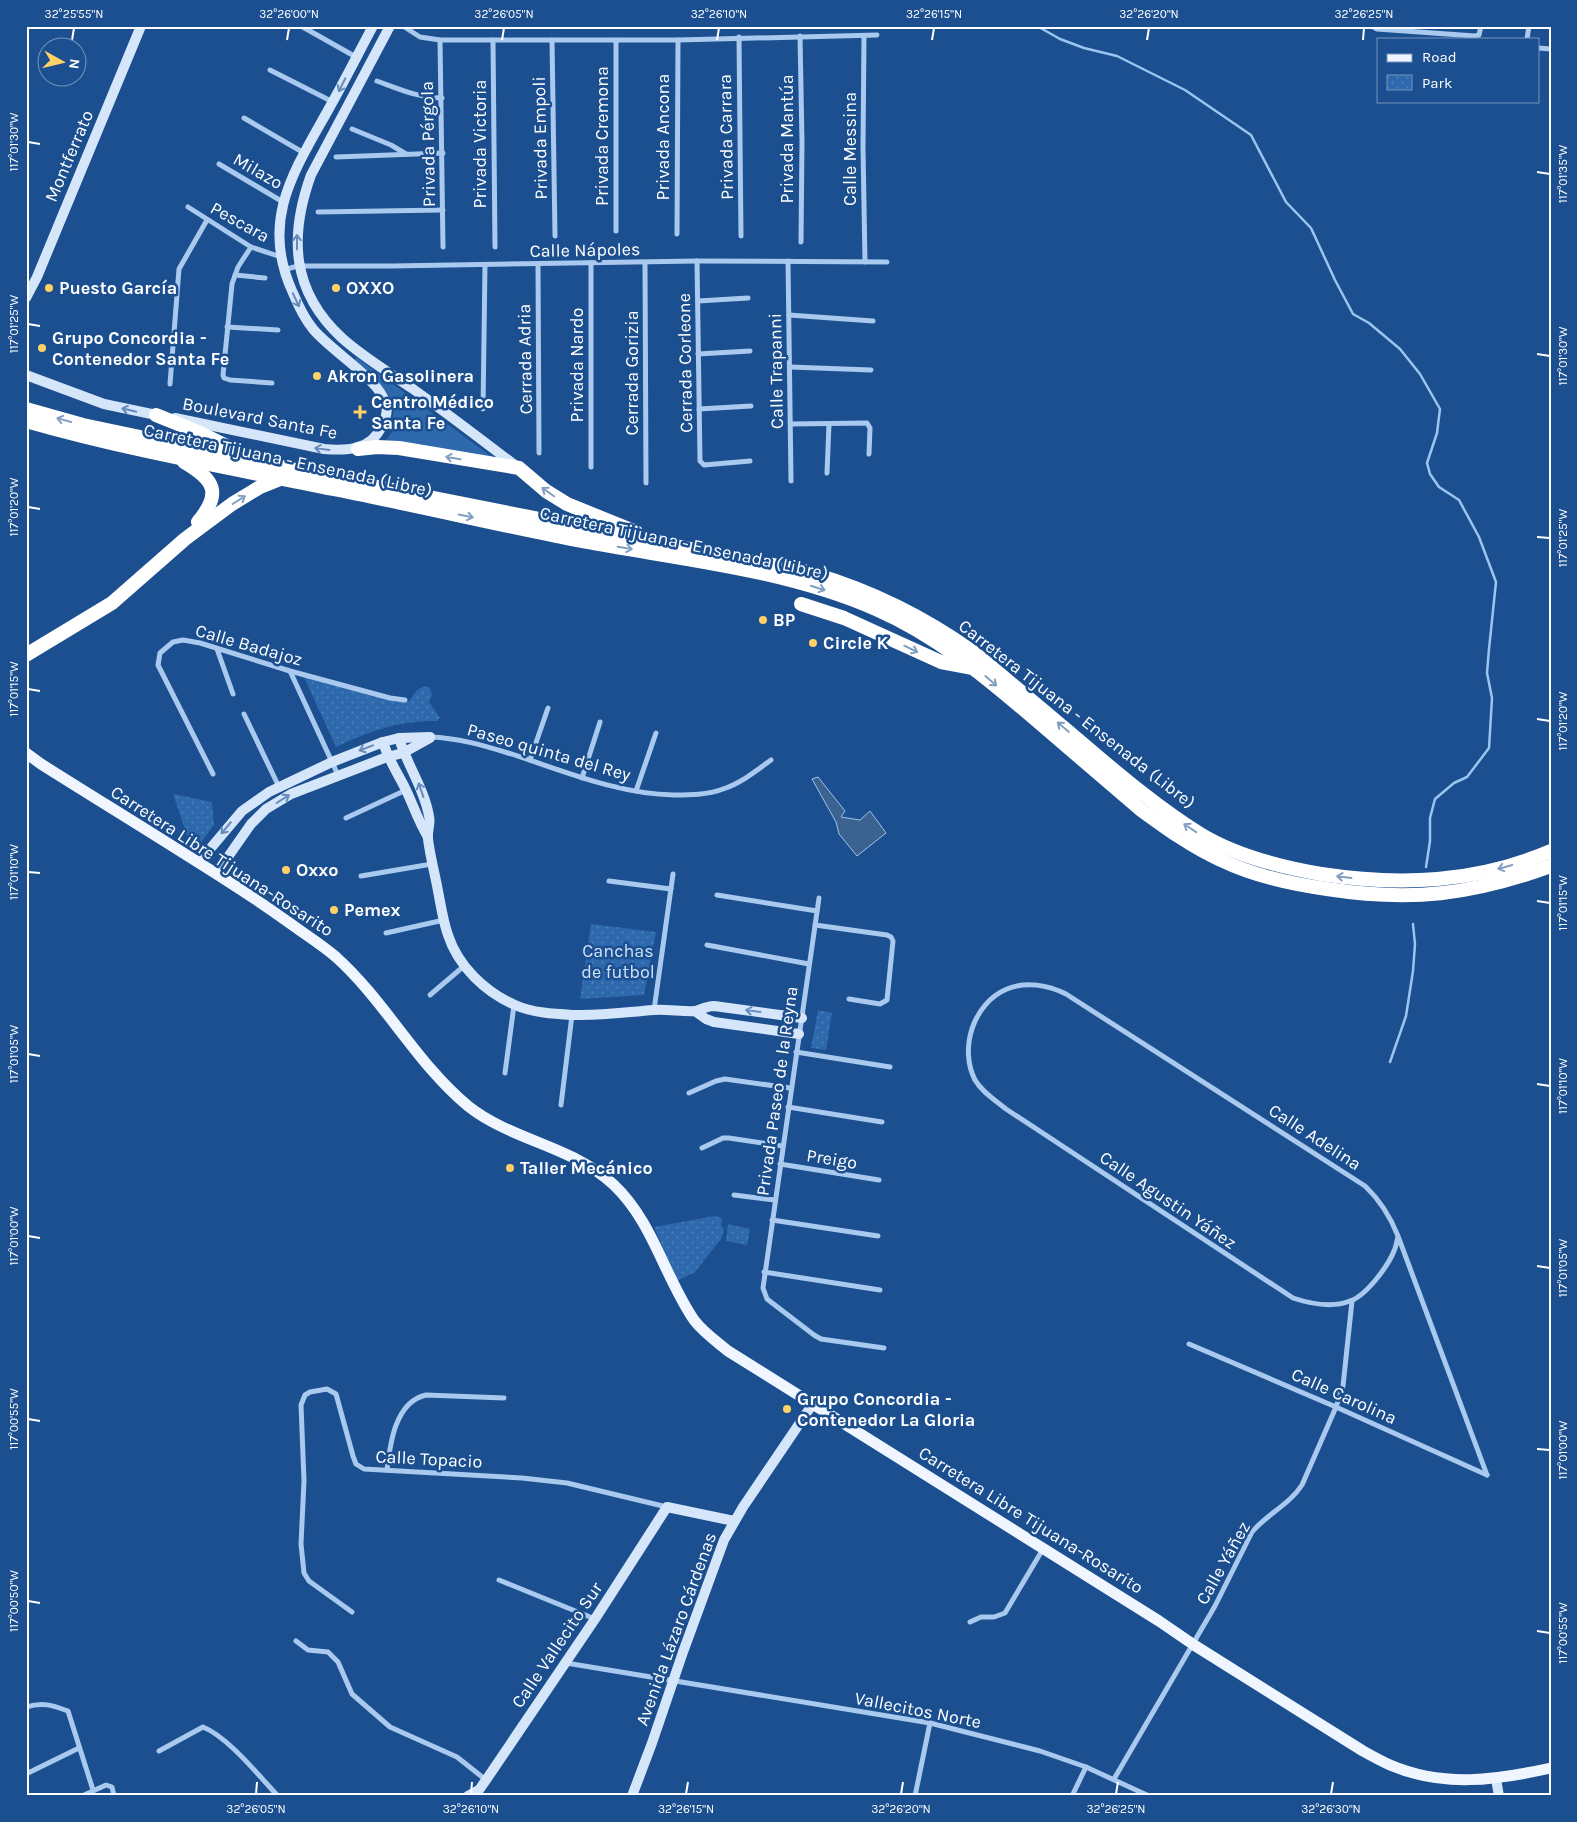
<svg xmlns="http://www.w3.org/2000/svg" width="1577" height="1822" viewBox="0 0 1577 1822" font-family="Karla,sans-serif">
<defs>
<pattern id="park-dots" width="8" height="8" patternUnits="userSpaceOnUse" patternTransform="scale(1.25)"><rect width="8" height="8" fill="#2e69ad"/><path d="M2 2h.1M6 6h.1" fill="none" stroke="#4d80b9" stroke-width="1.8" stroke-linecap="round"/></pattern>
</defs>
<rect width="100%" height="100%" fill="#1b4f8f"/>
<polygon fill="#2e69ad" points="356,357 488,454 500,461 384,443 392,432 394,402 382,386 355,360"/>
<g fill="url(#park-dots)">
<path d="M304,677l98,24h7l7,-10 8,-5 6,2 2,7 -3,7 11,16 -3,3c-39,0 -65,9 -101,26z"/>
<polygon points="173,794 212,802 214,825 200,844 190,844"/>
<polygon points="591,924 656,932 644,995 580,999"/>
<polygon points="818,1010 832,1013 826,1050 811,1048"/>
<polygon points="715,1216 722,1218 721,1225 724,1229 721,1239 695,1272 677,1281 654,1227"/>
<polygon points="728,1224 750,1229 747,1245 726,1241"/>
</g>
<polygon fill="#3c6290" stroke="#9cc4f0" points="818,777 845,811 841,817 860,820 870,811 886,833 857,856 839,834 836,822 812,779"/>
<g fill="none" stroke-linecap="round" stroke-linejoin="round">
<g stroke="#9cc4f0" stroke-width="2.5">
<polyline points="1037,26 1060,39 1084,48 1117,56 1185,90 1251,135 1286,202 1311,228 1335,280 1353,314 1369,323 1400,349 1420,374 1440,409 1437,433 1427,463 1430,474 1439,487 1459,500 1479,537 1496,582 1489,649 1487,673 1492,698 1489,748 1467,777 1454,783 1435,799 1430,818 1430,841 1426,867"/>
<polyline points="1390,1062 1406,1016 1413,971 1415,944 1413,924"/>
</g>
<g stroke="#a9c9ee" stroke-width="5">
<polyline points="301,26 356,57"/>
<polyline points="403,26 420,37 440,40 678,40 877,35"/>
<polyline points="1372,26 1377,29 1475,36 1479,35 1481,26"/>
<polyline points="800,36 802,142 801,242"/>
<polyline points="864,36 863,148 865,262"/>
<polyline points="739,37 741,236"/>
<polyline points="1527,39 1529,26"/>
<polyline points="440,40 443,247"/>
<polyline points="493,40 495,247"/>
<polyline points="552,40 555,236"/>
<polyline points="1538,48 1551,49"/>
<polyline points="270,70 333,102"/>
<path d="M377,81c22,8 42,17 65,17"/>
<polyline points="244,118 304,153"/>
<polyline points="352,129 391,145 406,154"/>
<polyline points="336,157 443,153"/>
<polyline points="219,164 283,202"/>
<polyline points="188,207 251,247 281,257"/>
<polyline points="318,212 443,210"/>
<polyline points="616,231 616,40"/>
<polyline points="677,234 678,40"/>
<polyline points="251,247 238,267 232,284 223,375 224,378 230,380 272,383"/>
<polyline points="697,261 700,461 704,465 750,461"/>
<polyline points="788,261 791,481"/>
<polyline points="591,263 591,467"/>
<polyline points="645,263 646,483"/>
<polyline points="538,264 539,453"/>
<polyline points="283,270 298,266 392,266 697,261 887,262"/>
<polyline points="235,275 265,278"/>
<polyline points="698,301 748,298"/>
<polyline points="789,315 873,321"/>
<polyline points="227,327 278,330"/>
<polyline points="698,354 750,351"/>
<polyline points="790,367 871,370"/>
<polyline points="170,384 179,269 207,220"/>
<polyline points="483,409 485,265"/>
<polyline points="699,409 751,406"/>
<polyline points="791,424 867,423 870,428 869,454"/>
<polyline points="827,473 829,424"/>
<polyline points="217,649 233,694"/>
<polyline points="290,671 338,775"/>
<polyline points="244,714 279,787"/>
<path d="M430,737c28,1 52,8 78,16 54,17 108,41 166,42 16,0 33,0 49,-6 18,-6 33,-18 48,-29"/>
<polyline points="530,760 548,708"/>
<polyline points="213,774 158,665 160,653 173,642 183,640 200,643 290,671 390,698 405,700"/>
<polyline points="582,778 600,722"/>
<polyline points="636,791 656,733"/>
<polyline points="346,818 406,790"/>
<polyline points="361,876 432,864"/>
<polyline points="609,881 671,889"/>
<polyline points="717,895 817,911"/>
<polyline points="819,898 763,1288 767,1299 814,1335 821,1339 884,1348"/>
<polyline points="815,925 887,935 891,937 893,941 887,1000 880,1004 849,999"/>
<polyline points="386,933 444,920"/>
<polyline points="707,945 809,964"/>
<polyline points="430,995 464,966"/>
<polyline points="654,1010 673,874"/>
<polyline points="796,1052 890,1067"/>
<polyline points="505,1073 514,1005"/>
<polyline points="689,1093 716,1081 725,1079 790,1088"/>
<polyline points="561,1105 572,1015"/>
<polyline points="788,1107 882,1122"/>
<polyline points="702,1148 723,1138 729,1138 782,1146"/>
<polyline points="780,1164 879,1180"/>
<polyline points="734,1195 775,1200"/>
<polyline points="772,1220 878,1236"/>
<path d="M1398,1236c-1,5 -2,11 -4,15 -6,15 -28,45 -44,50 -18,7 -39,3 -57,-3l-287,-189c-11,-9 -24,-17 -31,-29 -16,-31 -2,-77 32,-91 19,-8 41,-4 59,5l299,192c16,15 25,30 33,50l89,239"/>
<polyline points="764,1272 880,1290"/>
<polyline points="1189,1344 1336,1407 1487,1475"/>
<path d="M387,1470c3,-26 8,-68 39,-75l78,3"/>
<polyline points="499,1580 595,1619"/>
<polyline points="352,1612 309,1581 304,1573 301,1544 304,1481 301,1405 305,1395 310,1392 327,1389 336,1394 353,1456 356,1464 364,1469 522,1478 567,1483 667,1507"/>
<polyline points="970,1622 981,1617 994,1617 1005,1613 1043,1549"/>
<polyline points="296,1641 308,1650 328,1652 338,1662 352,1694 390,1727 457,1757 486,1780"/>
<polyline points="566,1663 930,1723 1040,1751 1086,1767 1149,1796"/>
<path d="M26,1707c17,-5 26,-2 42,4l25,79"/>
<path d="M159,1751l44,-24c25,10 56,49 75,69"/>
<polyline points="26,1774 79,1748"/>
<path d="M1114,1779l101,-173 37,-74c15,-18 37,-27 50,-47l34,-78 7,-21 9,-85"/>
<polyline points="82,1796 106,1785 112,1787 114,1796"/>
<polyline points="915,1796 930,1723"/>
<polyline points="1072,1796 1086,1767"/>
</g>
<g stroke="#d6e6fa" stroke-width="10">
<path d="M390,26l-79,149c-22,61 -20,116 31,163 21,19 48,35 71,51 35,25 69,51 103,77"/>
<polyline points="26,298 37,277 141,26"/>
<polyline points="26,375 104,404 161,416"/>
<path d="M175,418l149,31c23,2 47,1 58,-23 3,-6 6,-15 4,-22 -7,-25 -55,-53 -73,-75 -9,-11 -15,-24 -20,-36 -35,-75 4,-126 39,-190 14,-25 27,-51 41,-77"/>
<path d="M399,738c8,27 25,50 30,78 2,7 -2,15 -1,23 2,17 7,35 10,52 3,15 5,30 10,44 10,31 37,57 67,70 18,8 40,9 59,10 27,1 53,-3 80,-5 12,-1 31,2 42,1 6,-2 11,-5 18,-5l88,12"/>
<path d="M383,742c5,17 14,30 22,46 8,16 13,33 23,49"/>
<polyline points="199,862 242,811 269,792 332,762 383,742 399,738 430,737"/>
<polyline points="216,874 251,824 266,809 291,794 387,757 403,753 430,738"/>
<polyline points="695,1011 706,1019 714,1022 799,1034"/>
<polyline points="1496,1779 1499,1796"/>
<polyline points="468,1796 479,1790 486,1780 595,1619 667,1507 734,1521"/>
<polyline points="632,1796 652,1743 683,1652 724,1540 743,1507 812,1405"/>
</g>
<path stroke="#f0f6ff" stroke-width="11" d="M26,753l15,11c62,39 124,77 185,116 22,14 44,29 65,44 15,11 31,21 45,33 49,44 81,107 132,149 44,35 105,40 146,79 39,37 50,91 80,135 9,12 22,21 34,31l431,270 35,24 169,106c9,5 18,10 27,14 54,23 106,15 161,3"/>
<g stroke="#fff" stroke-width="14">
<path d="M26,409l57,16 270,57 408,81c18,3 36,6 53,11 57,17 110,43 159,78 39,32 77,64 116,97 35,30 71,60 111,85 36,22 80,33 121,40 79,12 155,9 230,-23"/>
<polyline points="156,415 198,432 243,454"/>
<path d="M26,421c101,29 205,47 307,68 82,16 162,35 243,51 100,19 206,28 300,69 60,26 110,68 159,110 35,30 70,60 105,90 26,19 52,38 81,51 33,16 69,24 106,29 84,13 144,6 224,-23"/>
<polyline points="358,449 377,447 399,448 519,468 546,491 567,504 636,532"/>
<path d="M184,462c31,18 38,31 14,60"/>
<polyline points="801,604 844,618 941,662 973,668"/>
<polyline points="26,655 112,603 185,539 232,504 260,487 280,479"/>
</g>
</g>
<defs><path id="oneway-shaft" d="M-6 0H5M1.5-3L5.5 0L1.5 3" fill="none" stroke-width="1.6" stroke-linecap="round" stroke-linejoin="round" transform="scale(1.25)"/></defs>
<g stroke="#668bba">
<use href="#oneway-shaft" transform="translate(342 85) rotate(117)"/>
<use href="#oneway-shaft" transform="translate(297 242) rotate(-90)"/>
<use href="#oneway-shaft" transform="translate(296 300) rotate(65)"/>
<use href="#oneway-shaft" transform="translate(129 410) rotate(-167)"/>
<use href="#oneway-shaft" transform="translate(322 449) rotate(-172)"/>
<use href="#oneway-shaft" transform="translate(366 748) rotate(159)"/>
<use href="#oneway-shaft" transform="translate(421 790) rotate(-109)"/>
<use href="#oneway-shaft" transform="translate(283 799) rotate(-32)"/>
<use href="#oneway-shaft" transform="translate(226 828) rotate(130)"/>
<use href="#oneway-shaft" transform="translate(753 1011) rotate(-172)"/>
</g>
<g stroke="#829ec1">
<use href="#oneway-shaft" transform="translate(64 420) rotate(-165)"/>
<use href="#oneway-shaft" transform="translate(453 458) rotate(-170)"/>
<use href="#oneway-shaft" transform="translate(548 492) rotate(-145)"/>
<use href="#oneway-shaft" transform="translate(239 500) rotate(-32)"/>
<use href="#oneway-shaft" transform="translate(466 516) rotate(12)"/>
<use href="#oneway-shaft" transform="translate(625 548) rotate(10)"/>
<use href="#oneway-shaft" transform="translate(818 588) rotate(18)"/>
<use href="#oneway-shaft" transform="translate(911 649) rotate(26)"/>
<use href="#oneway-shaft" transform="translate(991 681) rotate(41)"/>
<use href="#oneway-shaft" transform="translate(1063 727) rotate(-140)"/>
<use href="#oneway-shaft" transform="translate(1190 828) rotate(-146)"/>
<use href="#oneway-shaft" transform="translate(1505 867) rotate(164)"/>
<use href="#oneway-shaft" transform="translate(1344 877) rotate(-173)"/>
</g>
<path fill="none" stroke="#fff" stroke-width="2" d="M72,40l2,-12M287,40l2,-12M502,40l2,-12M717,40l2,-12M932,40l2,-12M1147,40l2,-12M1363,40l1,-12M28,142l12,2M1537,172l13,2M28,324l12,2M1537,354l13,2M28,507l12,2M1537,537l13,1M28,689l12,2M1537,719l13,2M28,872l12,1M1537,901l13,2M28,1054l12,2M1537,1084l13,2M28,1236l12,2M1537,1266l13,2M28,1419l12,2M1537,1449l13,1M28,1601l12,2M1537,1631l13,2M256,1794l1,-12M471,1794l1,-12M686,1794l2,-12M901,1794l2,-12M1116,1794l2,-12M1331,1794l2,-12"/>
<g fill="#ffd166" stroke="#1b4f8f" stroke-width="2">
<circle cx="49" cy="288" r="5"/>
<circle cx="336" cy="288" r="5"/>
<circle cx="42" cy="348" r="5"/>
<circle cx="317" cy="376" r="5"/>
<path d="M357.5 404.5h5v5h5v5h-5v5h-5v-5h-5v-5h5z"/>
<circle cx="763" cy="620" r="5"/>
<circle cx="813" cy="643" r="5"/>
<circle cx="286" cy="870" r="5"/>
<circle cx="334" cy="910" r="5"/>
<circle cx="510" cy="1168" r="5"/>
<circle cx="787" cy="1409" r="5"/>
</g>
<g text-anchor="middle" stroke-width="5" stroke-linejoin="round" paint-order="stroke">
<g font-size="18" fill="#fff" stroke="#1b4f8f">
<text transform="translate(602 136) rotate(-90)" y="6">Privada Cremona</text>
<text transform="translate(663 137) rotate(-90)" y="6">Privada Ancona</text>
<text transform="translate(726 137) rotate(-91)" y="6">Privada Carrara</text>
<text transform="translate(540 138) rotate(-91)" y="6">Privada Empoli</text>
<text transform="translate(787 139) rotate(-90)" y="6">Privada Mantúa</text>
<text transform="translate(428 144) rotate(-91)" y="6">Privada Pérgola</text>
<text transform="translate(480 144) rotate(-90)" y="6">Privada Victoria</text>
<text transform="translate(850 149) rotate(-90)" y="6">Calle Messina</text>
<text transform="translate(69 156) rotate(-67)" y="6">Montferrato</text>
<text transform="translate(258 171) rotate(30)" y="6">Milazo</text>
<text transform="translate(240 222) rotate(29)" y="6">Pescara</text>
<text transform="translate(585 250) rotate(-1)" y="6">Calle Nápoles</text>
<text transform="translate(525 359) rotate(-91)" y="6">Cerrada Adria</text>
<text transform="translate(685 363) rotate(-91)" y="6">Cerrada Corleone</text>
<text transform="translate(577 365) rotate(-90)" y="6">Privada Nardo</text>
<text transform="translate(776 371) rotate(-91)" y="6">Calle Trapanni</text>
<text transform="translate(632 373) rotate(-90)" y="6">Cerrada Gorizia</text>
<text transform="translate(260 418) rotate(11)" y="6">Boulevard Santa Fe</text>
<text transform="translate(288 460) rotate(12)" y="6">Carretera Tijuana - Ensenada (Libre)</text>
<text transform="translate(684 543) rotate(12)" y="6">Carretera Tijuana - Ensenada (Libre)</text>
<text transform="translate(249 645) rotate(16)" y="6">Calle Badajoz</text>
<text transform="translate(1077 714) rotate(38)" y="6">Carretera Tijuana - Ensenada (Libre)</text>
<text transform="translate(549 752) rotate(16)" y="6">Paseo quinta del Rey</text>
<text transform="translate(222 861) rotate(33)" y="6">Carretera Libre Tijuana-Rosarito</text>
<text transform="translate(777 1091) rotate(-82)" y="6">Privada Paseo de la Reyna</text>
<text transform="translate(1315 1137) rotate(33)" y="6">Calle Adelina</text>
<text transform="translate(832 1159) rotate(9)" y="6">Preigo</text>
<text transform="translate(1168 1200) rotate(34)" y="6">Calle Agustin Yáñez</text>
<text transform="translate(1344 1396) rotate(24)" y="6">Calle Carolina</text>
<text transform="translate(429 1459) rotate(3)" y="6">Calle Topacio</text>
<text transform="translate(1031 1520) rotate(32)" y="6">Carretera Libre Tijuana-Rosarito</text>
<text transform="translate(1223 1563) rotate(-61)" y="6">Calle Yáñez</text>
<text transform="translate(676 1629) rotate(-70)" y="6">Avenida Lázaro Cárdenas</text>
<text transform="translate(557 1645) rotate(-56)" y="6">Calle Vallecito Sur</text>
<text transform="translate(918 1710) rotate(11)" y="6">Vallecitos Norte</text>
</g>
<g font-size="18" font-weight="bold" fill="#fff" stroke="#1b4f8f" text-anchor="start">
<text x="59" y="294">Puesto García</text>
<text x="346" y="294">OXXO</text>
<text x="52" y="344">Grupo Concordia -<tspan x="52" dy="21">Contenedor Santa Fe</tspan></text>
<text x="327" y="382">Akron Gasolinera</text>
<text x="371" y="408">Centro Médico<tspan x="371" dy="21">Santa Fe</tspan></text>
<text x="773" y="626">BP</text>
<text x="823" y="649">Circle K</text>
<text x="296" y="876">Oxxo</text>
<text x="344" y="916">Pemex</text>
<text x="520" y="1174">Taller Mecánico</text>
<text x="797" y="1405">Grupo Concordia -<tspan x="797" dy="21">Contenedor La Gloria</tspan></text>
</g>
<g font-size="18" fill="#cfe3fa" stroke="#1b4f8f">
<text x="618" y="957">Canchas<tspan x="618" dy="21">de futbol</tspan></text>
</g>
</g>
<rect width="1577" height="1822" fill="none" stroke="#1b4f8f" stroke-width="55"/>
<rect x="1377" y="38" width="162" height="65" fill="#1b4f8f" stroke="#7695bc"/>
<rect x="1387" y="54" width="25" height="8" fill="#f0f6ff" stroke="#7695bc"/>
<text x="1422" y="62" font-size="15" fill="#ffffff">Road</text>
<rect x="1387" y="75" width="25" height="15" fill="url(#park-dots)" stroke="#7695bc"/>
<text x="1422" y="88" font-size="15" fill="#ffffff">Park</text>
<g transform="translate(62 62) rotate(98)"><circle r="24" fill="#1b4f8f" stroke="#7695bc"/>
<path d="M0-4L9 19L0 12L-9 19Z" fill="#ffd166"/>
<text y="-8" font-size="14" font-weight="bold" text-anchor="middle" fill="#ffffff">N</text>
</g>
<rect x="28" y="28" width="1522" height="1766" fill="none" stroke="#fff" stroke-width="2"/>
<g font-size="12" text-anchor="middle" fill="#fff">
<text x="74" y="18">32°25'55"N</text>
<text x="289" y="18">32°26'00"N</text>
<text x="504" y="18">32°26'05"N</text>
<text x="719" y="18">32°26'10"N</text>
<text x="934" y="18">32°26'15"N</text>
<text x="1149" y="18">32°26'20"N</text>
<text x="1364" y="18">32°26'25"N</text>
<text transform="translate(14 142) rotate(-90)" y="4">117°01'30"W</text>
<text transform="translate(1563 174) rotate(-90)" y="4">117°01'35"W</text>
<text transform="translate(14 324) rotate(-90)" y="4">117°01'25"W</text>
<text transform="translate(1563 356) rotate(-90)" y="4">117°01'30"W</text>
<text transform="translate(14 507) rotate(-90)" y="4">117°01'20"W</text>
<text transform="translate(1563 538) rotate(-90)" y="4">117°01'25"W</text>
<text transform="translate(14 689) rotate(-90)" y="4">117°01'15"W</text>
<text transform="translate(1563 721) rotate(-90)" y="4">117°01'20"W</text>
<text transform="translate(14 872) rotate(-90)" y="4">117°01'10"W</text>
<text transform="translate(1563 903) rotate(-90)" y="4">117°01'15"W</text>
<text transform="translate(14 1054) rotate(-90)" y="4">117°01'05"W</text>
<text transform="translate(1563 1086) rotate(-90)" y="4">117°01'10"W</text>
<text transform="translate(14 1236) rotate(-90)" y="4">117°01'00"W</text>
<text transform="translate(1563 1268) rotate(-90)" y="4">117°01'05"W</text>
<text transform="translate(14 1419) rotate(-90)" y="4">117°00'55"W</text>
<text transform="translate(1563 1450) rotate(-90)" y="4">117°01'00"W</text>
<text transform="translate(14 1601) rotate(-90)" y="4">117°00'50"W</text>
<text transform="translate(1563 1633) rotate(-90)" y="4">117°00'55"W</text>
<text x="256" y="1813">32°26'05"N</text>
<text x="471" y="1813">32°26'10"N</text>
<text x="686" y="1813">32°26'15"N</text>
<text x="901" y="1813">32°26'20"N</text>
<text x="1116" y="1813">32°26'25"N</text>
<text x="1331" y="1813">32°26'30"N</text>
</g>
</svg>
